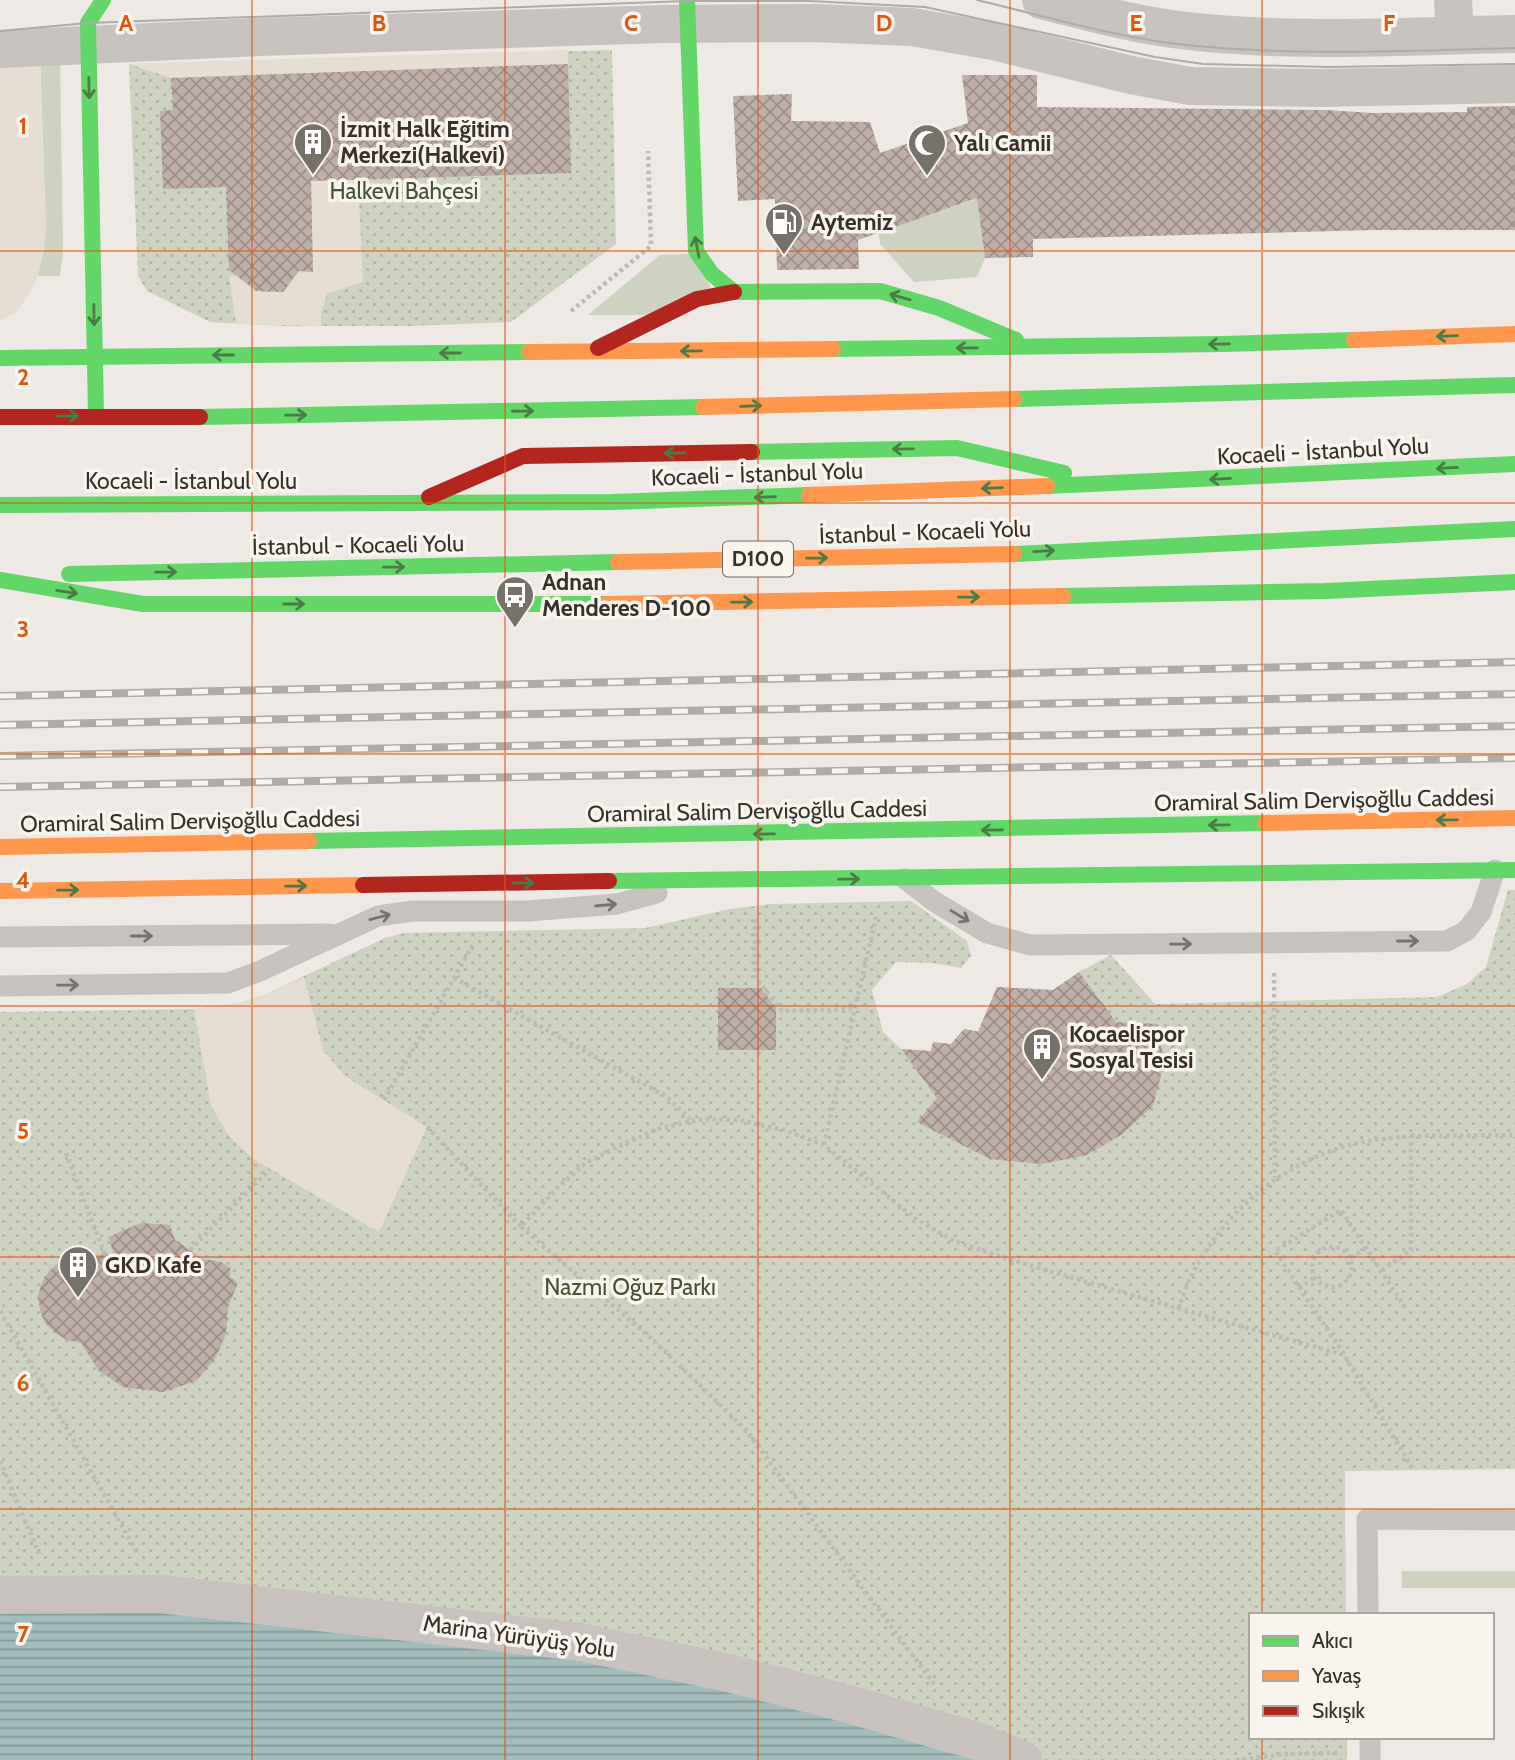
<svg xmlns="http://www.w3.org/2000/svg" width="1515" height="1760" viewBox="0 0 1515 1760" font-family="Cabin,sans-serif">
<defs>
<pattern id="park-dots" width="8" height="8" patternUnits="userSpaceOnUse" patternTransform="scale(1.75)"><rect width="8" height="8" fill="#ced2c0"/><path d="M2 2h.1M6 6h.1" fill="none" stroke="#b2b5a5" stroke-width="1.8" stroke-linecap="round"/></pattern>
<pattern id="water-rules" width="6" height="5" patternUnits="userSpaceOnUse" patternTransform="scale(1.75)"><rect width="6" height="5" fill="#a3bcbc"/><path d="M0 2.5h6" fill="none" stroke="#869999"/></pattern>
<pattern id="building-cross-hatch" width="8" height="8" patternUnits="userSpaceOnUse" patternTransform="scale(1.75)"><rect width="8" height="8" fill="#bfafa8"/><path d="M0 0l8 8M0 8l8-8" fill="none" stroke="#9c8f89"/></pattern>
</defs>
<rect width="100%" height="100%" fill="#eee9e4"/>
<g fill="#ced2c0">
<polygon points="40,54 60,54 63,253 60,276 38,276 46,230"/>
<polygon points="969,130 985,258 977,277 914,282 880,244 875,201 906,223 973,200"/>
<polygon points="689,254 711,287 653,315 588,315 660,255"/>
<rect x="1402" y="1571" width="113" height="17"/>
</g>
<g fill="url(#park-dots)">
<polygon points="612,50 616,244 511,322 410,326 285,326 210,322 147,291 138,276 129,64"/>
<polygon points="1508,890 1515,890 1515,1469 1345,1471 1346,1615 1251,1615 1251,1737 1347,1737 1347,1760 1023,1760 0,1595 0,1012 194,1009 235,1004 262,996 385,938 404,933 645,928 730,909 771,904 911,901 967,941 971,956 961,968 933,963 896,962 872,990 883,1032 901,1049 931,1051 933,1042 951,1044 964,1029 978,1031 997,987 1053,990 1079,972 1111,955 1155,1004 1437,997 1467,984 1486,967"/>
</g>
<g fill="#e6ddd3">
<polygon points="39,46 46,230 44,251 38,276 29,295 15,313 0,321 0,49"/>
<polygon points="568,50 568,64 171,78 129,64"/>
<polygon points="358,179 363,282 327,294 321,313 321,326 236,324 229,276 240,275 256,291 269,292 284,291 298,271 313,272 311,181"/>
<polygon points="304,977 323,1050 345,1076 427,1127 379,1232 253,1159 229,1136 211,1106 194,1009 235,1004 262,996"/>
</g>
<polygon fill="url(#water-rules)" points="0,1595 580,1642 1004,1760 0,1760"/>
<g fill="url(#building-cross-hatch)">
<polygon points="568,64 571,173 311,181 313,272 299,271 283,292 256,291 229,270 226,187 163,189 160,111 173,110 171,78"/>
<polygon points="962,75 1037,75 1037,107 1327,110 1373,113 1467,112 1467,107 1515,106 1515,230 1374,230 1033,239 1033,257 985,258 977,198 858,240 859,269 777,270 775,199 738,201 733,96 792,94 791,121 870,122 880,153 968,123"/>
<polygon points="1079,972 1116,1022 1158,1024 1164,1064 1153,1106 1121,1135 1087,1155 1042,1164 990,1159 917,1122 937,1098 901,1049 931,1051 933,1042 951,1044 964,1029 978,1032 997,987 1053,990"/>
<polygon points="718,988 761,988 776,1008 776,1050 718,1050"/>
<polygon points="141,1223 170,1225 175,1240 203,1259 221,1262 230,1268 230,1277 238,1283 228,1307 226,1334 215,1359 196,1381 163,1392 123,1387 99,1371 81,1343 67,1340 55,1333 45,1323 40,1310 38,1296 42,1282 49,1271 59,1262 72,1256 114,1254 108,1237"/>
</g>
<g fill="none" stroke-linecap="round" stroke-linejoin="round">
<g stroke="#bfbab6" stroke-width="4.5" stroke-dasharray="3.5 3.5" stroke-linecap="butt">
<polyline points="571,311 651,246 648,151"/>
<polyline points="755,919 755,977 782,1011 855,1009"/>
<polyline points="1274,973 1275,1178"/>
<polyline points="454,978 667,1097 692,1121"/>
<polyline points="384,1100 474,943"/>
<polyline points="427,1127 521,1227 557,1188 586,1163 617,1147 658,1129 692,1121 704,1119 738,1120 784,1130 824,1145 916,1219 954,1241 1001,1257 1173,1307 1344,1355 1414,1471"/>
<polyline points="1411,1136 1515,1135"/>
<polyline points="824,1145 876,917"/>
<polyline points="66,1153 105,1255"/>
<polyline points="521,1227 652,1339 746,1430 936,1687"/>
<circle cx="1332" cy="1267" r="20"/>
<polyline points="190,1250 270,1169"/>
<polyline points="1351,1258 1366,1248"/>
<polyline points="1299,1288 1315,1277"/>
<path d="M1178,1309c5,-13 10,-28 17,-40 34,-62 93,-110 163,-126 17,-4 36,-5 53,-7v114l-30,21"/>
<polyline points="0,1311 138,1554"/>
<polyline points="1344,1354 1275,1251 1341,1210 1406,1309"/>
<polyline points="0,1461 39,1554"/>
<polyline points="1236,1760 1287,1754 1340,1753"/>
</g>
<g stroke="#c7c2bd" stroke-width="21">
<polyline points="905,879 935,902 987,933 1030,945 1447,941 1466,931 1481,912 1495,870"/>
<polyline points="0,937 330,934"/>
<polyline points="0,986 228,983 260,971 378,916 413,911 528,911 617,904 657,893"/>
<polyline points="1368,1615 1367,1519 1515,1520"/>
<polyline points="1370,1737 1370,1760"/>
</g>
<g stroke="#c7c2bd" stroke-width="38">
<path d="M1041,0c43,11 87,23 131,29 109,15 233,7 343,5"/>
<polyline points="1453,0 1455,35"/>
<polyline points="0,49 259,37 662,24 815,23 912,27 993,41 1131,75 1190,86 1321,88 1515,84"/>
<polyline points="0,1595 160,1594 580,1642 728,1673 841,1702 977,1741 1023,1760"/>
</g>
<g stroke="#63d668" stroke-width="16">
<polyline points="687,0 696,251 712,274 734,292 880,291 939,308 1016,340"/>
<polyline points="833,349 1224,344 1354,340"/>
<polyline points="0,358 529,352"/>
<polyline points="1014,399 1515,385"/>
<polyline points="96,415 88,23 103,0"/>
<polyline points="200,417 703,407"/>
<polyline points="752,452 957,448 1064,473"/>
<polyline points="1047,486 1515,464"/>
<polyline points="0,505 613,502 809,495"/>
<polyline points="1014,554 1515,529"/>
<polyline points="69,574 618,562"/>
<polyline points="0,580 143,604 607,604"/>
<polyline points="1063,596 1326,591 1515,582"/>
<polyline points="309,841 1265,823"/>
<polyline points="609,881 1515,870"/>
</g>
<g stroke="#ff974d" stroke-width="16">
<polyline points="1354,340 1515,334"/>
<polyline points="529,352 833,349"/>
<polyline points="703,407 1014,399"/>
<polyline points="809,495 1047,486"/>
<polyline points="618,562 1014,554"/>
<polyline points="607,604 1063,596"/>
<polyline points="1265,823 1515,818"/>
<polyline points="0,847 309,841"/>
<polyline points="0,891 363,885"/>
</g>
<g stroke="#b3261e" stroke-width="16">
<polyline points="598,348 697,299 734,292"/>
<polyline points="0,417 200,417"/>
<polyline points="429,497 523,456 752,452"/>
<polyline points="363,885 609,881"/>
</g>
<g stroke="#afaba8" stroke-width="2">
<path d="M977,0c63,15 127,34 192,43 115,14 231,8 346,5"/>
<polyline points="0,31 88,23 687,1 810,1 925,7 1155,57 1203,64 1328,67 1515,64"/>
</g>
<defs>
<g id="rail">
<polyline points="0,696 1515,662"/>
<polyline points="0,725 1515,694"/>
<polyline points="0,756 1515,726"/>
<polyline points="0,787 1515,758"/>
</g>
</defs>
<use href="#rail" stroke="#afaba8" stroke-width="8"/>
<use href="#rail" stroke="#f9f4ed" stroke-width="5" stroke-dasharray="16" stroke-linecap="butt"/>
</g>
<defs><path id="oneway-shaft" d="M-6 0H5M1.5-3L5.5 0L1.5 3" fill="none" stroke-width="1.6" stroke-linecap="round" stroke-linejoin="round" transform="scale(1.75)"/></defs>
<g stroke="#4b7b46">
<use href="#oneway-shaft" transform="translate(89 88) rotate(89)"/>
<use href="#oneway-shaft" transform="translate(697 247) rotate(-101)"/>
<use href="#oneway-shaft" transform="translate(900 297) rotate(-164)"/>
<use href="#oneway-shaft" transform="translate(94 315) rotate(89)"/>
<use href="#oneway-shaft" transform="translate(1447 336) rotate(178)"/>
<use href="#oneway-shaft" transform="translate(1219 344) rotate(179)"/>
<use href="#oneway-shaft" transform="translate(967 348) rotate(179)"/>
<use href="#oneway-shaft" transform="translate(691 351) rotate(179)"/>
<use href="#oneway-shaft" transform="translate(450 353) rotate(180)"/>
<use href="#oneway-shaft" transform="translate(223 355) rotate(180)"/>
<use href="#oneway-shaft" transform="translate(751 406) rotate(-2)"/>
<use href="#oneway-shaft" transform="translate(523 411) rotate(-1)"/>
<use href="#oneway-shaft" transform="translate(296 415) rotate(-1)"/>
<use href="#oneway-shaft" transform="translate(68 416) rotate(-1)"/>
<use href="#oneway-shaft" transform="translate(903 449) rotate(179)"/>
<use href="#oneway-shaft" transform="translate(675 453) rotate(179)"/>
<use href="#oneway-shaft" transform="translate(1447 468) rotate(177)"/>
<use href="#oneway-shaft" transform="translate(1220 479) rotate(177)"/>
<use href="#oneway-shaft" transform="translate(992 488) rotate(178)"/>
<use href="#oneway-shaft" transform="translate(765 497) rotate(178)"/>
<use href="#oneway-shaft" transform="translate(1044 551) rotate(-3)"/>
<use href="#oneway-shaft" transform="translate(817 558) rotate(-1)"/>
<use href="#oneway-shaft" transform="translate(394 567) rotate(-1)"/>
<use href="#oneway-shaft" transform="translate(166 572) rotate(-1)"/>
<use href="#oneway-shaft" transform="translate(67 592) rotate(9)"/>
<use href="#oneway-shaft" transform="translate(969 597) rotate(-1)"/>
<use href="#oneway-shaft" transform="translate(742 602) rotate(-1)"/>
<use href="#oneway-shaft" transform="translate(294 604)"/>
<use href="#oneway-shaft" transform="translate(1447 820) rotate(179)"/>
<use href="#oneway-shaft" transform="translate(1219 825) rotate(179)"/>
<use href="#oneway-shaft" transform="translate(992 830) rotate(179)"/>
<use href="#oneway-shaft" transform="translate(764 834) rotate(179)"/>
<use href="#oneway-shaft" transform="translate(849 879) rotate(-1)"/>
<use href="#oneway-shaft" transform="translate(523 883) rotate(-1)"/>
<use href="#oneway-shaft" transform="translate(296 886) rotate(-1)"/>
<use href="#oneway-shaft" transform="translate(68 890) rotate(-1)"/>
</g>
<g stroke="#78726d">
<use href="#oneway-shaft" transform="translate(606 905) rotate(-5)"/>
<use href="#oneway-shaft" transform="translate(960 916) rotate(31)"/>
<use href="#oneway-shaft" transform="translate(380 917) rotate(-15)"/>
<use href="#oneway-shaft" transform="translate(142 936)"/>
<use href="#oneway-shaft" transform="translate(1408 941)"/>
<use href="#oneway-shaft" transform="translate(1181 944) rotate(-1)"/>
<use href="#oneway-shaft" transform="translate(68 985) rotate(-1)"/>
</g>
<path fill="none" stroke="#df570e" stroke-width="2" stroke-opacity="0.55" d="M252,0v1760M505,0v1760M758,0v1760M1010,0v1760M1262,0v1615M0,251h1515M0,503h1515M0,754h1515M0,1006h1515M0,1257h1515M0,1509h1515M1262,1737v23"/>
<defs>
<symbol id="building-pin" viewBox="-11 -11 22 30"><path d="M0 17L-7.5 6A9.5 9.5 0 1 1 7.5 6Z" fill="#77716c" stroke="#f9f4ed"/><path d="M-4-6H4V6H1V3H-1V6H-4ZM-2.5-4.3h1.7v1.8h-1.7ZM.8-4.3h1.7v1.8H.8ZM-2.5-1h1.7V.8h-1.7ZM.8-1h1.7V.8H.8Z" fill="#fff"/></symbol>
<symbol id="mosque-pin" viewBox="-11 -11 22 30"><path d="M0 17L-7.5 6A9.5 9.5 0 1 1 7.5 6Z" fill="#77716c" stroke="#f9f4ed"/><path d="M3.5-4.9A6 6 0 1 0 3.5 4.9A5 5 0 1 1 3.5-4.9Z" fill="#fff"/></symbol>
<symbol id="fuel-pin" viewBox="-11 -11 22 30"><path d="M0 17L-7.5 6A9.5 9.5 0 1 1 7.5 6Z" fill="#77716c" stroke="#f9f4ed"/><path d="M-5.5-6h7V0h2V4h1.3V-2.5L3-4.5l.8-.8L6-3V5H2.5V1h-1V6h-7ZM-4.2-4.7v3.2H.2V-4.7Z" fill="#fff"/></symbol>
<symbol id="bus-pin" viewBox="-11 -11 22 30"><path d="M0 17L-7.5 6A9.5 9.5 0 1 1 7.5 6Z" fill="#77716c" stroke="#f9f4ed"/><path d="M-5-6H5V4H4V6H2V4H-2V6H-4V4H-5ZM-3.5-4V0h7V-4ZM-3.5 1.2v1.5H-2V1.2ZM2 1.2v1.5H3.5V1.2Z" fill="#fff"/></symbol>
</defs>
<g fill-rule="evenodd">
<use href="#building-pin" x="291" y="120" width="44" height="60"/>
<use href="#mosque-pin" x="905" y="121" width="44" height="60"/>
<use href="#fuel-pin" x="762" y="200" width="44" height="60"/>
<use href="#bus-pin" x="493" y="573" width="44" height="60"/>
<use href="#building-pin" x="1020" y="1025" width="44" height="60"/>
<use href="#building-pin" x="56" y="1243" width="44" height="60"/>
</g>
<g text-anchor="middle" stroke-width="7" stroke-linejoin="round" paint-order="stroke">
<rect fill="#f9f4ed" stroke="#716b65" stroke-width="2" x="723" y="541.5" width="70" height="35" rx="5"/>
<g font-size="21" font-weight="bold" fill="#37302b">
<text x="758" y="566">D100</text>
</g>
<g font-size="23" font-weight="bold" fill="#37302b" stroke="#f9f4ed" text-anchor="start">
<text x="340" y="137">İzmit Halk Eğitim<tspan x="340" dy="26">Merkezi(Halkevi)</tspan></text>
<text x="954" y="151">Yalı Camii</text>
<text x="811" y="230">Aytemiz</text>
<text x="542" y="590">Adnan<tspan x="542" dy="26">Menderes D-100</tspan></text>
<text x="1069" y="1042">Kocaelispor<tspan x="1069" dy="26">Sosyal Tesisi</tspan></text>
<text x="105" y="1273">GKD Kafe</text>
</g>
<g font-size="23" fill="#455332" stroke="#f9f4ed">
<text x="404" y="199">Halkevi Bahçesi</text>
<text x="630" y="1295">Nazmi Oğuz Parkı</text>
</g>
<g font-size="23" fill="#37302b" stroke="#f9f4ed">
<text transform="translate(1323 451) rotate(-3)" y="8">Kocaeli - İstanbul Yolu</text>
<text transform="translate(757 474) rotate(-2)" y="8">Kocaeli - İstanbul Yolu</text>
<text x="191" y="489">Kocaeli - İstanbul Yolu</text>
<text transform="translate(925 532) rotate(-2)" y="8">İstanbul - Kocaeli Yolu</text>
<text transform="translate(358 545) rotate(-1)" y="8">İstanbul - Kocaeli Yolu</text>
<text transform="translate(1324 800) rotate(-1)" y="8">Oramiral Salim Dervişoğllu Caddesi</text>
<text transform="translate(757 811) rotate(-1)" y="8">Oramiral Salim Dervişoğllu Caddesi</text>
<text transform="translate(190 821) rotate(-1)" y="8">Oramiral Salim Dervişoğllu Caddesi</text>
<text transform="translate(519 1636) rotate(8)" y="8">Marina Yürüyüş Yolu</text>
</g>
</g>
<g font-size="23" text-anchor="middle" font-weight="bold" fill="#df570e" stroke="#f9f4ed" stroke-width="7" stroke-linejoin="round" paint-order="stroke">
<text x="126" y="31">A</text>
<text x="379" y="31">B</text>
<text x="631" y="31">C</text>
<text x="884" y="31">D</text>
<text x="1136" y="31">E</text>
<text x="1389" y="31">F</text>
<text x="23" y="134">1</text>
<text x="23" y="385">2</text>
<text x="23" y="637">3</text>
<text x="23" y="888">4</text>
<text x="23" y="1139">5</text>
<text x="23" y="1391">6</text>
<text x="23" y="1642">7</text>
</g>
<rect x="1249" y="1613" width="245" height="126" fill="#f9f4ed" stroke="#aba69f" stroke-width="2"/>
<rect x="1263" y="1636" width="35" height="10" fill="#63d668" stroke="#aba69f" stroke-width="2"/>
<text x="1312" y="1648" font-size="21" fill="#37302b">Akıcı</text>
<rect x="1263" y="1671" width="35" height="10" fill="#ff974d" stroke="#aba69f" stroke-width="2"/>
<text x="1312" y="1683" font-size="21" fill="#37302b">Yavaş</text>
<rect x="1263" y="1706" width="35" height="10" fill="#b3261e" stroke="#aba69f" stroke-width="2"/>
<text x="1312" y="1718" font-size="21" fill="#37302b">Sıkışık</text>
</svg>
